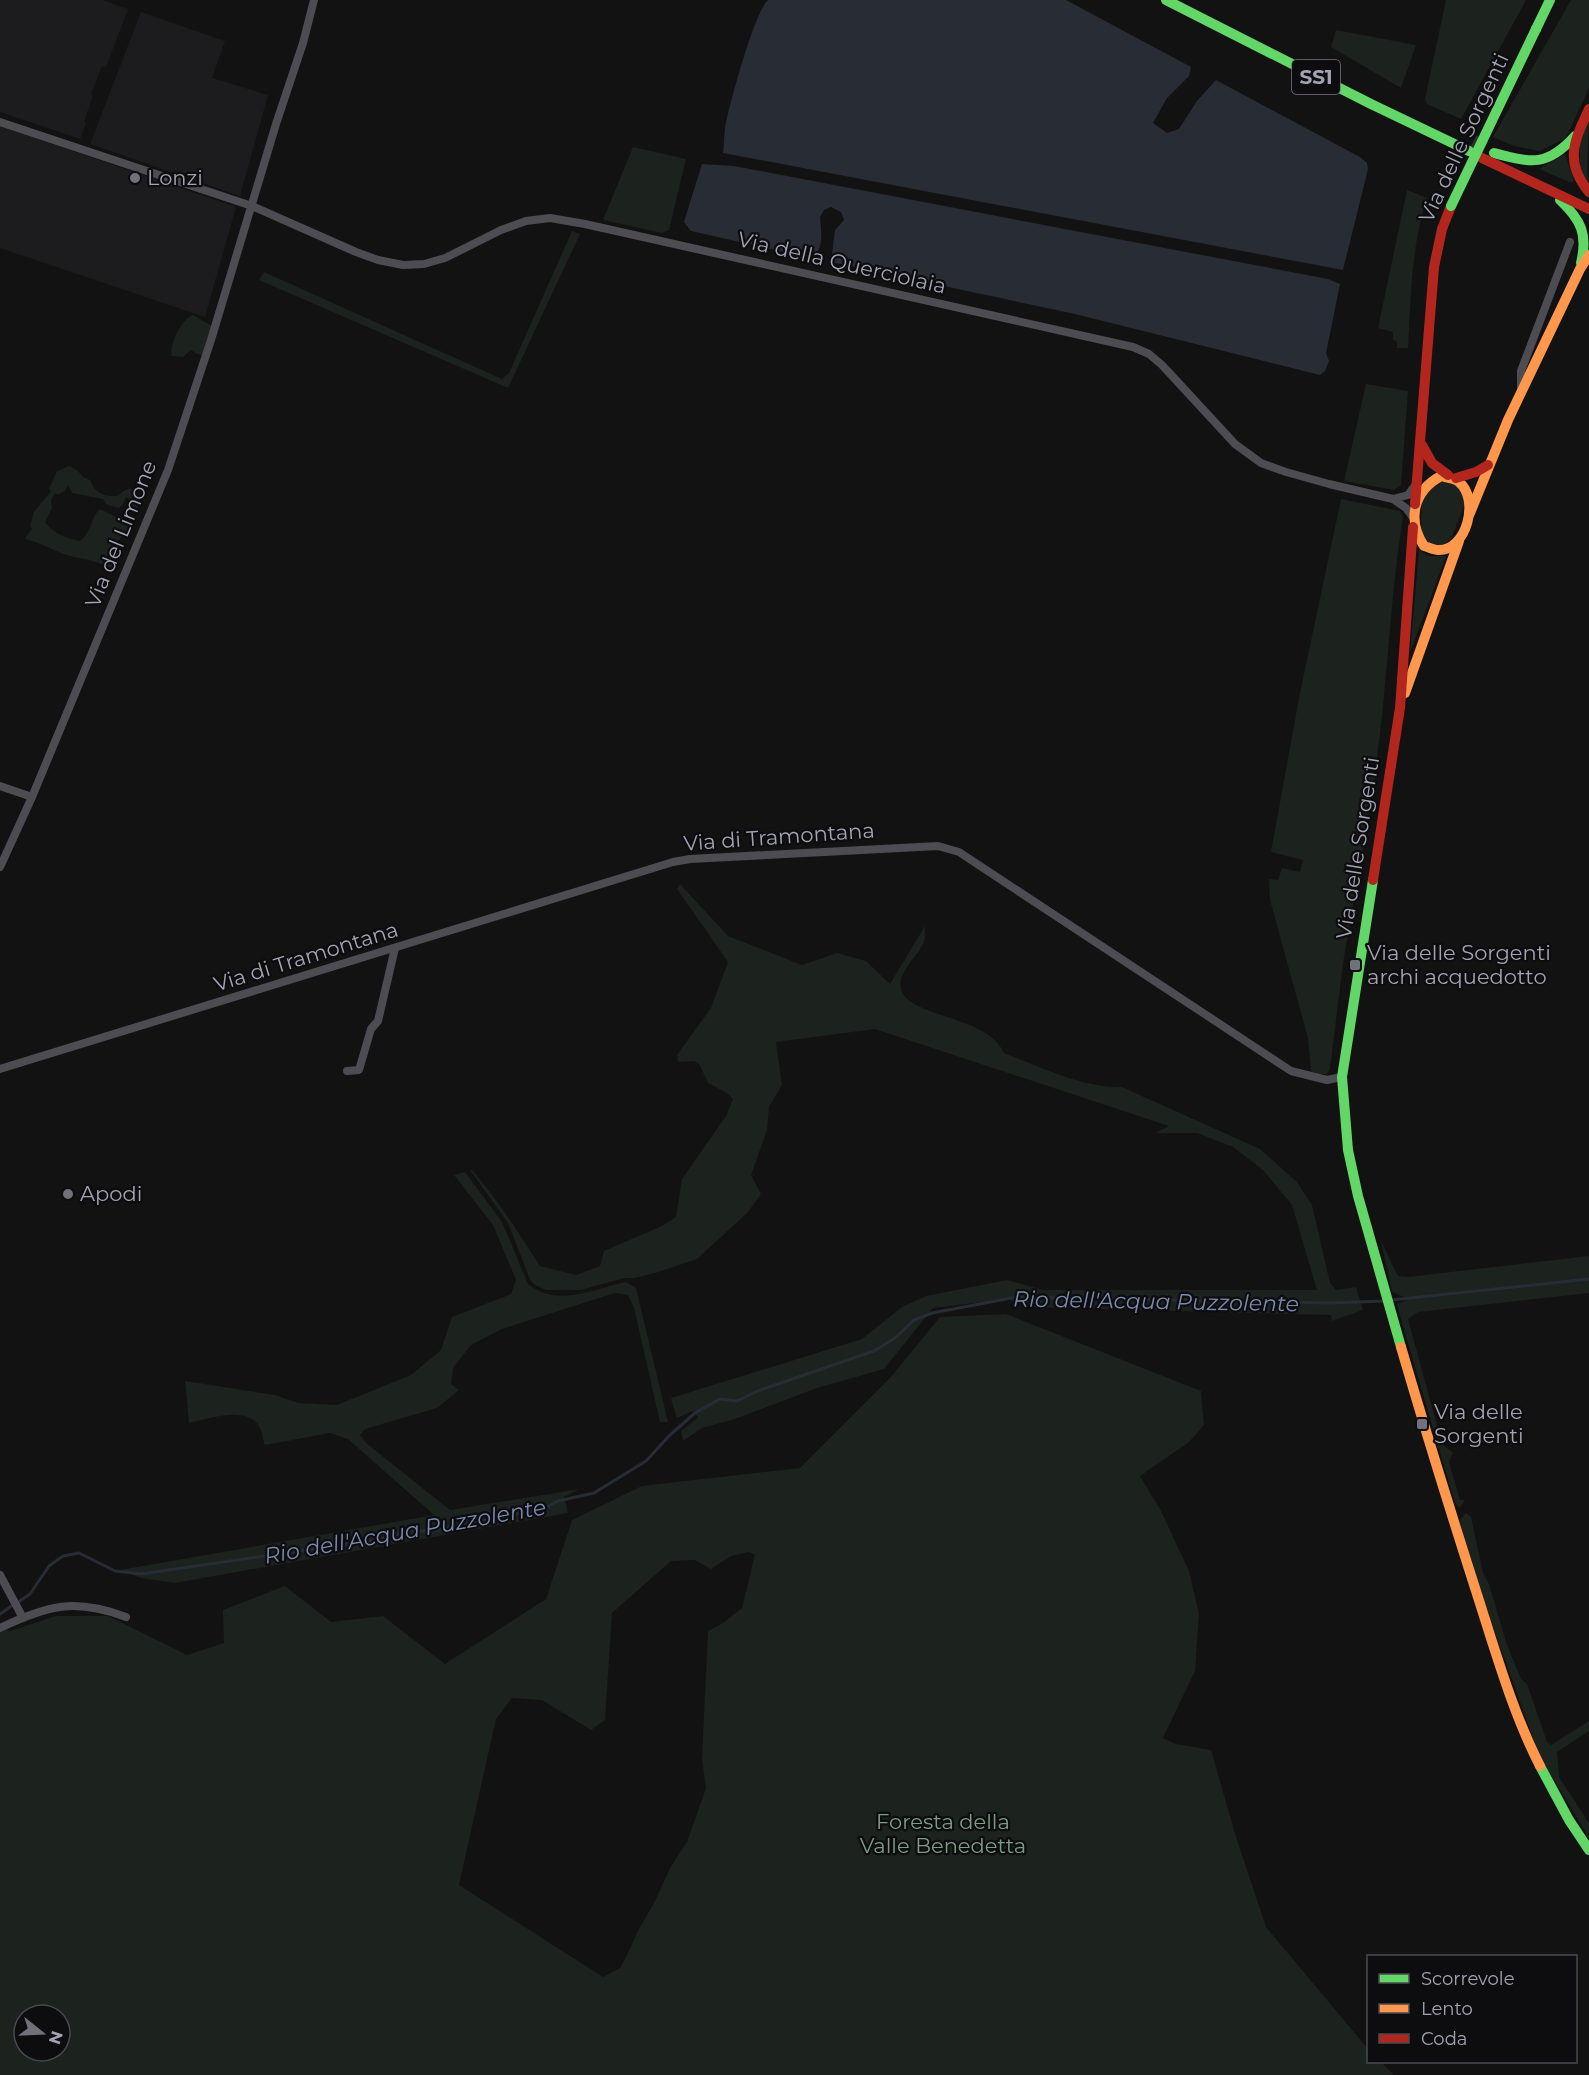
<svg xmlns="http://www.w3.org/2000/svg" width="1589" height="2075" viewBox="0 0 1589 2075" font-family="Montserrat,sans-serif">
<rect width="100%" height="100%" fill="#121212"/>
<g fill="#1c1c1e">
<polygon points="0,0 102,0 128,9 106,67 102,66 91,94 93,96 84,121 86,123 80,139 0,112"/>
<polygon points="141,12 225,41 212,78 268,95 240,196 90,144"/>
<polygon points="0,126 236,207 205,317 0,248"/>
</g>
<g fill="#1c221e" fill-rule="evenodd">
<polygon points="1446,0 1526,0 1461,119 1427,104 1425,99"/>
<polygon points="1571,0 1589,0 1589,88 1566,138 1540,151 1514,146 1493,137"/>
<polygon points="1336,30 1416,45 1401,88 1331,47"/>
<polygon points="1589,119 1587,171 1589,184 1580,174 1580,137"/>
<polygon points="633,147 686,159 669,230 662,233 603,220"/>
<polygon points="1565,154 1574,180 1572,183 1539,169"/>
<path d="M1407,190l20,8c-16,48 -16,100 -19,150h-11v-7l-4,-1v-8l-15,-4z"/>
<polygon points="572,231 580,234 508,388 259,280 264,272 502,379 509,373"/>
<path d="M193,315l19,11 -9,29 -6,-1 -6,-4 -8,7 -11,-1c-4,-10 10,-38 21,-41z"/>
<polygon points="1366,384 1408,391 1401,485 1394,490 1344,481"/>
<path d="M69,466l8,4 6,7 7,3c4,12 14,17 27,16 8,-5 8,-9 18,-6l2,6 3,2 -1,6 -2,4 -8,-3 1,-6 -4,-2 -4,9 -4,2 -12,-4 -3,-5 -31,-6 -4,-8 -3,6 -7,4 -3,-2 -4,7 1,8 -7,14c7,11 23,17 35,19 12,-9 10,-23 20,-32l16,8h10l8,3 -2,7c-14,9 -12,14 -20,28l3,6 -4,7c-11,-5 -20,-8 -32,-10 -14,-2 -28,-10 -41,-15 -5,-2 -9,-2 -13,-5l7,-9 -2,-3 4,-14 17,-21 -2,-2 8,-18z"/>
<polygon points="1438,481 1454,483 1463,493 1465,503 1452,537 1446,543 1437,546 1428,543 1423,537 1421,531 1422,502 1425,493"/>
<path d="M1341,499l59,12 3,6c-13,80 -15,161 -26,241h-5l-2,9 5,4v6l-32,186 -13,106 -3,5h-10l-6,-3 -3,-33 -38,-138 -1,-21 9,1 4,-12 18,4 3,-12 -32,-8 28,-154z"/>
<polygon points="1419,550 1428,556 1446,556 1410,653"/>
<path d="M680,884l48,52 74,29 35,-12 29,8 24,23 35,-58c0,6 1,13 -2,18 -6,13 -26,29 -22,45 7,29 87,26 103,64 37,14 79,35 118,34l138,62 37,33 15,23 18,78 6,7 20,-3 7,23 -31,11 -1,-6 -304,-8 -19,-8 -75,9 -49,61 -67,19 -82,31 -33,9 -19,13 -2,-10 17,-14 -5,-6 -16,7 -6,-20 191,-59 40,-32 24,-11 81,-16 36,10h274l-25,-85 -29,-35 -30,-23 -36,-14h-41l13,-7 -294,-97 -99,13 6,43 -13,22 -2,23 -16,45 10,19 -13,18 -51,47 -42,14 -20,5h-11l-43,12h-35l-11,-5 -5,-6 -22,-56 -38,-53h2c26,30 46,62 68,96l36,9 24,-9 4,-15 58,-25 14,-9 6,-38 44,-63 7,-17 -6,-6 -19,-10 -8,-18 -6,-4 -16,1 -1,-7 34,-47 17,-46 -51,-73z"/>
<path d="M465,1172l37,50 26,62c29,24 66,5 98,-2l10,6 32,134h-8l-26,-114 -6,-13 -13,-2 -113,36 -31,16 -18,23 -2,16 8,6 -22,18 -72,21 -5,6 6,8 84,67 130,-21 -16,8 4,16 -393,70 -34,-5 -21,-8 314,-55 -86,-76 -18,-6 -65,12c-2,-5 -3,-14 -6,-19 -13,-21 -51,-7 -70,-3l-4,-42 90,14 23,8 39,2 74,-30 30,-25 11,-33 59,-23 5,-14 -23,-55 -39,-50z"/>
<polygon points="1381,1241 1398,1276 1408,1277 1589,1256 1589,1293 1418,1312 1408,1319 1442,1444 1453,1453 1449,1462 1460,1500 1465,1500 1460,1508 1455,1503 1398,1309 1397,1304 1406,1300 1404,1297 1392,1292"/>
<path d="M1006,1314l195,77 3,34 -15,17 -49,34 21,35 28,60 10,43 -4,57 -32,67 13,6 35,6 25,87 30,90 102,122v13h13l13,13h-1394v-449l10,5 46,-15h52l79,39 37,-12 -1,-33 62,-24 46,36 52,-6 62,48 101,-65 26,-79 70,-34 158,-18 90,-90 50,-61zM749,1552l6,3 -13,53 -19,15 -15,8 -6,128 4,29 -19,54 -16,24 -16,35 -16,28 -12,26 -7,13 -17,9 -144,-92 37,-166 16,-21 30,2 49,30 14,-10 7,-107 59,-52 24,-1 16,9 20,-13zM24,2015h36v36h-36z"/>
<polygon points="1466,1513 1471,1517 1483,1573 1489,1584 1507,1645 1521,1679 1527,1684 1547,1742 1551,1745 1589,1721 1589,1731 1557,1752 1559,1777 1589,1823 1589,1838 1539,1755 1477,1582 1460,1522 1461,1518"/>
</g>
<g fill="#282c35">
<path d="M768,0h298l125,67 -2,9 -22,22 -14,25 14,10 12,-4 18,-28 19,-21 144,77 7,6 1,6 -25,101 -620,-117c1,-8 1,-16 2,-24 4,-23 29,-116 43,-129z"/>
<path d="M702,164l32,2 594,113 12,5 -14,69 3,8 -4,10 -5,4 -245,-61 -244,-52 4,-32 9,-10 -3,-8 -10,-5 -7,3 -4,7c1,12 5,34 -9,41l-120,-27 -7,-9z"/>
</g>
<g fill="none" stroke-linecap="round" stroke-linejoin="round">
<g stroke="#282c35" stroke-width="3">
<polyline points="1391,1300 1589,1279"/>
<polyline points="17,1603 30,1594 49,1566 63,1556 79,1553 115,1571 141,1574 382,1539 408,1531 432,1531 545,1508 558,1501 594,1493 646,1461 670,1435 695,1413 720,1399 737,1401 760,1390 874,1351 895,1338 914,1320 932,1313 1017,1297 1330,1303 1384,1301"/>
<polyline points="0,1614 13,1605"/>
</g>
<polyline stroke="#2f2f32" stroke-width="15" stroke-dasharray="15 8" stroke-linecap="butt" points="1473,142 1485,148"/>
<g stroke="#4c4c52" stroke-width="8">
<polyline points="0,122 252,206 356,252 378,260 403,265 424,264 445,258 501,230 526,221 550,218 585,224 1133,347 1149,354 1162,365 1235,444 1261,463 1286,472 1329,484 1393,499 1406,508 1414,519"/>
<polyline points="1521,387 1521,371 1570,242"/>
<polyline points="1393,499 1408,495 1416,484"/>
<polyline points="0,786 32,797"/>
<polyline points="0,867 32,797 168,470 211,340 276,124 303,43 314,0"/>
<polyline points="0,1069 673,862 690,859 938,846 959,852 1291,1071 1327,1080 1342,1077"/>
<polyline points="347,1071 359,1070 371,1029 378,1021 395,948"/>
<polyline points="0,1575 23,1618"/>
<path d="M0,1628c48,-23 75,-30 126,-11"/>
</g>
<g stroke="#63d668" stroke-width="10">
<polyline points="1166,0 1371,104 1469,151"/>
<polyline points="1536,29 1550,0"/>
<path d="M1494,153c38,10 53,14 81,-17"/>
<path d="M1560,200c21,20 28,34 21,63"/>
<polyline points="1373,880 1342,1077 1348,1150 1358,1196 1401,1347"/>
<polyline points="1540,1766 1569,1820 1589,1850"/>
</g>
<g stroke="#ff974d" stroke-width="10">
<path d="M1441,476c6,2 14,2 18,6 21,17 8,69 -21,68 -4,0 -10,-3 -14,-4 -17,-26 -11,-55 17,-70z"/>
<polyline points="1470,513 1508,420 1580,269 1589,255"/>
<polyline points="1405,693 1459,541"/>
<path d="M1401,1347c24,82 49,163 75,244 19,59 36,120 64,175"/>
</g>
<g stroke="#b3261e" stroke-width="10">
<path d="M1589,109c-15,32 -25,53 0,83"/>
<polyline points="1482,158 1589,209"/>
<polyline points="1422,445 1432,463 1448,475"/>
<polyline points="1456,478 1476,472 1488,465"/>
<polyline points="1415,504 1434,267 1442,229 1451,206"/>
<polyline points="1373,880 1400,708 1413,527"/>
</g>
<polyline stroke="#63d668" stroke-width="10" points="1451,206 1536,29"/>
</g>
<g fill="#70717b" stroke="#0d0c0e" stroke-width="2">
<circle cx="135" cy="178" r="6"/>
<rect x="1349" y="959" width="12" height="12" rx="3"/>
<circle cx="68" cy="1194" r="6"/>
<rect x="1416" y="1418" width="12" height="12" rx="3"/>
</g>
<g text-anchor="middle" stroke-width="4.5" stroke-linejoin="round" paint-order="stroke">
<rect fill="#0d0c0e" stroke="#767682" stroke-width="1.5" x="1292" y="60" width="48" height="34" rx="4.5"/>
<g font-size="20" font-weight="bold" fill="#a3a4b3">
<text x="1316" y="84">SS1</text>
</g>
<g font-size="21" fill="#a3a4b3" stroke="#0d0c0e">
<text transform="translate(1464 138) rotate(-65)" y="7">Via delle Sorgenti</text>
<text transform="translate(842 263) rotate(13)" y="7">Via della Querciolaia</text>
<text transform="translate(121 534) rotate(-68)" y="7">Via del Limone</text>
<text transform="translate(779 837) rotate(-4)" y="7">Via di Tramontana</text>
<text transform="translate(1358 848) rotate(-81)" y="7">Via delle Sorgenti</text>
<text transform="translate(306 957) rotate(-17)" y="7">Via di Tramontana</text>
</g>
<g font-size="21" fill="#a3a4b3" stroke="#0d0c0e" text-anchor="start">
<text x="147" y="185">Lonzi</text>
<text x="1367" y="960">Via delle Sorgenti<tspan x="1367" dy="24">archi acquedotto</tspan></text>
<text x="80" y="1201">Apodi</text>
<text x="1434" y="1419">Via delle<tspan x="1434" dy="24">Sorgenti</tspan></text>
</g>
<g font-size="21" fill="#7a9e84" stroke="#0d0c0e">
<text x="943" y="1829">Foresta della<tspan x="943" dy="24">Valle Benedetta</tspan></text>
</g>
<g font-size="22" font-style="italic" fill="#7a8aae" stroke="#0d0c0e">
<text transform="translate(1156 1301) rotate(1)" y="8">Rio dell'Acqua Puzzolente</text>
<text transform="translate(405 1531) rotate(-10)" y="8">Rio dell'Acqua Puzzolente</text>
</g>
</g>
<rect x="1367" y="1955" width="210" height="108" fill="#0d0c0e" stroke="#494950" stroke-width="1.5"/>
<rect x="1379" y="1974" width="30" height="9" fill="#63d668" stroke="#494950" stroke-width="1.5"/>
<text x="1421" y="1985" font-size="18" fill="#a3a4b3">Scorrevole</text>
<rect x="1379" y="2004" width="30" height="9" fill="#ff974d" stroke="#494950" stroke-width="1.5"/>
<text x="1421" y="2015" font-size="18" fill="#a3a4b3">Lento</text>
<rect x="1379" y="2034" width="30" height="9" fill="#b3261e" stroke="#494950" stroke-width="1.5"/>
<text x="1421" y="2045" font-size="18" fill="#a3a4b3">Coda</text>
<g transform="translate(42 2033) rotate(108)"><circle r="28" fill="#0d0c0e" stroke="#494950" stroke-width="1.5"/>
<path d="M0-4.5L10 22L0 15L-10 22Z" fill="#70717b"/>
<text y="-9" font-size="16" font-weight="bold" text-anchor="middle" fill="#a3a4b3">N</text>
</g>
</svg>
